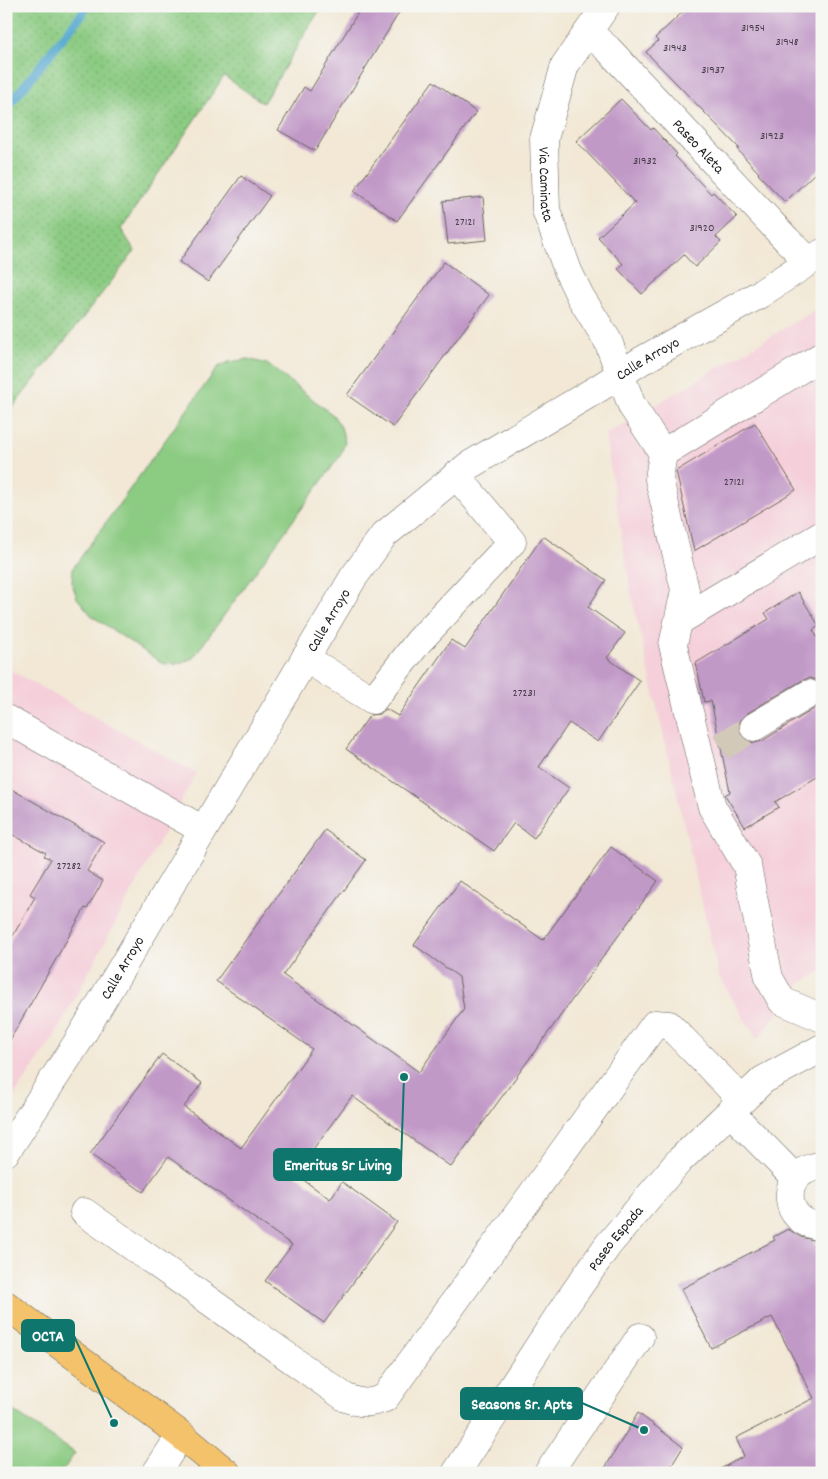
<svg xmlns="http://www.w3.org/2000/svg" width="828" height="1479" viewBox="0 0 828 1479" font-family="Dekko,sans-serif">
<defs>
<pattern id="grass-dots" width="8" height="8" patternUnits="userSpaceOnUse" patternTransform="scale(1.25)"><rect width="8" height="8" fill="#8bcb82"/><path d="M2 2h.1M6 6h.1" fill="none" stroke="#77ae70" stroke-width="1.8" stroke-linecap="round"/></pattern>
</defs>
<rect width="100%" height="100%" fill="#f6f6f2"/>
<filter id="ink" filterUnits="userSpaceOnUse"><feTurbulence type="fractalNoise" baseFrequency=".02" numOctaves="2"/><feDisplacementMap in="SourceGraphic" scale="10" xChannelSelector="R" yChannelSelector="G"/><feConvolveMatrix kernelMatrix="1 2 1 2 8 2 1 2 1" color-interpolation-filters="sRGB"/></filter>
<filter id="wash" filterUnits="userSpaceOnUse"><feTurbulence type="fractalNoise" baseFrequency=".0096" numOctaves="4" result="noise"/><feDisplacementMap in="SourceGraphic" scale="20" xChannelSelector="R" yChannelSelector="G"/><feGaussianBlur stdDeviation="1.12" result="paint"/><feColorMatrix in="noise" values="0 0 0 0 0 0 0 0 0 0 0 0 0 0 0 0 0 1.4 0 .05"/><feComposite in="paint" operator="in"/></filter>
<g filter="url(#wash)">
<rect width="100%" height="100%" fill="#f2e8d5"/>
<g fill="#f5cfda">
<polygon points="822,306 822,971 801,983 757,1040 719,977 631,594 605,435"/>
<polygon points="6,668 196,773 53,1039 6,1107"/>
</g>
<polygon fill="url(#grass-dots)" stroke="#54744f" points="6,6 322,6 263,103 224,76 121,229 135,251 6,416"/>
<g fill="#8bcb82" stroke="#54744f">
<polygon points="248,359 267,364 333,415 341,427 345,442 340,456 193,658 180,663 163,664 92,616 77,598 72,583 73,568 218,367 229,362"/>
<polygon points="6,1406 75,1453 61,1473 6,1473"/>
</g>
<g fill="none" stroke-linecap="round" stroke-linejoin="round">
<polyline stroke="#55a8d0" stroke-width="9" points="6,109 88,6"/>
</g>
<g id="blocks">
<g fill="#c199c7">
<polygon points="362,6 403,6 315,151 278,130 304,87 310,91"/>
<polygon points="689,6 809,6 822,20 822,166 785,202 758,174 759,173 737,149 739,148 646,52 658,41 655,38"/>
<polygon points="433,81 476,112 397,221 354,191"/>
<polygon points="621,99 651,130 653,128 677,154 675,156 711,194 713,192 737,217 716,237 721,242 695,267 684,255 642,294 618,269 623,264 598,237 635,203 576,141"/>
<polygon points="241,176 270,196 208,282 179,262"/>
<polygon points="483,197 487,240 448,244 443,201"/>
<polygon points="444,262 489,295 393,427 347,395"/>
<polygon points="755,423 796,490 694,551 676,471"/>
<polygon points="543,536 606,580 588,607 625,633 607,658 640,681 598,742 569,723 539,767 569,788 534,838 514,823 494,851 346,749 370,715 379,714 386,709 398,716 451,640 465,649"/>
<polygon points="798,592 819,626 813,630 822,645 822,685 816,680 809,678 801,681 746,714 740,720 738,728 741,735 746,740 754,743 762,741 817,707 822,703 822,774 775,802 779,807 745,827 725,795 730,792 711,701 704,702 696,663 769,619 765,613"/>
<polygon points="6,786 104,842 87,871 103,881 87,909 85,908 6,1047 6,948 35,897 30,894 51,859 44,856 46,853 6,831"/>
<polygon points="325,830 366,860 283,975 419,1072 464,1009 459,977 414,945 460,881 543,940 611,847 658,881 451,1167 352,1096 295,1174 330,1199 342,1182 397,1222 324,1323 265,1281 292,1245 168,1157 143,1192 90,1154 162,1054 202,1083 184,1107 241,1148 312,1049 216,981"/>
<polygon points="788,1229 801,1237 813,1240 816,1246 822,1243 822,1473 713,1473 744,1456 736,1438 814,1398 772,1317 711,1348 681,1289 775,1240 773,1237"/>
<polygon points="638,1413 683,1447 667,1473 602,1473"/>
</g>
</g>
</g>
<g filter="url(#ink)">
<use href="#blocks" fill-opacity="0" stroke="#67635d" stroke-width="1"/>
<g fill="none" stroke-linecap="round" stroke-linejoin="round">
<polyline stroke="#d2c9b9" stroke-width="28" stroke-dasharray="28 14" stroke-linecap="butt" points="721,747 754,727"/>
<defs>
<g id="minor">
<path id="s1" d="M606,6l-41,59 -21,74 2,71 22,61 12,25 28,45 24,65 31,47 -4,26 26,111 -12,55 39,162 35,59 22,112 13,23 40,17"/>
<path id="s2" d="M588,32l20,17 179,191 22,21"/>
<polyline points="663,453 822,356"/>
<polyline points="679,621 822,535"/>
<polyline points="305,658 373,700 419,641 512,542 456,475"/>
<polyline points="6,719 203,830"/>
<polyline points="754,727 809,694"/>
<polyline points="730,1112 795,1178"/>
<path id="s3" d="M6,1152l71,-109 276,-465 31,-43 84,-69 131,-78 42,-27 119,-67 62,-41"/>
<path d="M822,1166c-46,3 -40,62 0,59"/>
<path d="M84,1212l262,186c17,6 22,6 39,0l270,-374 14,1 73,75"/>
<polyline points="156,1473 181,1435"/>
<path id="s4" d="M456,1473l109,-167 43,-61 71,-84 84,-81 59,-32"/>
<polyline points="548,1473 640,1337"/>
</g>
<polyline id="major" points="6,1305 181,1435 227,1473"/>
</defs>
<use href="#minor" stroke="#67635d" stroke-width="29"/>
<use href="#major" stroke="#67635d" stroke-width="29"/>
<use href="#minor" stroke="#fff" stroke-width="28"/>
<use href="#major" stroke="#f3c26a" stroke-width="28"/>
</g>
</g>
<g text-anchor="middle" stroke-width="4" stroke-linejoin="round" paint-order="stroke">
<g font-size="12" fill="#453b47">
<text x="753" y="31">31954</text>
<text x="787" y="45">31948</text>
<text x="675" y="51">31943</text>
<text x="713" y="73">31937</text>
<text x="772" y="139">31923</text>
<text x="645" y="164">31932</text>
<text x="465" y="225">27121</text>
<text x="702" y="231">31920</text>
<text x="734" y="485">27121</text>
<text x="524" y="696">27231</text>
<text x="69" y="869">27282</text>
</g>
<g font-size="15" fill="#1c1c1c" stroke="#f6f6f2">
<text dy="5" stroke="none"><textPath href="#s2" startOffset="159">Paseo Aleta</textPath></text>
<text dy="5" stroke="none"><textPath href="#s1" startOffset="194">Via Caminata</textPath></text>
<text dy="5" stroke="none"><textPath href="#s3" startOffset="1042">Calle Arroyo</textPath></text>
<text dy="5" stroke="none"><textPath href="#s3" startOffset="622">Calle Arroyo</textPath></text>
<text dy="5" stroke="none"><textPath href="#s3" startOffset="218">Calle Arroyo</textPath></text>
<text dy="5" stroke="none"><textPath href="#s4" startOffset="284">Paseo Espada</textPath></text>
</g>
</g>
<path fill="none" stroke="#0f766e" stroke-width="2" d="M404 1077L401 1164M114 1423L74 1336M644 1430L582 1403"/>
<g fill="#0f766e" stroke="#f6f6f2" stroke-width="2">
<circle cx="404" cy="1077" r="5"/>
<circle cx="114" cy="1423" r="5"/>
<circle cx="644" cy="1430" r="5"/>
</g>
<g fill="#0f766e" stroke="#0f766e" stroke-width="2">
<rect x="274" y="1149" width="127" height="31" rx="5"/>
<rect x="22" y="1320" width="52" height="31" rx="5"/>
<rect x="461" y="1388" width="121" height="31" rx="5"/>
</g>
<g font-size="16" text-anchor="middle" font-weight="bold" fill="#fff">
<text x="338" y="1170">Emeritus Sr Living</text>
<text x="48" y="1341">OCTA</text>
<text x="522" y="1409">Seasons Sr. Apts</text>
</g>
<rect width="828" height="1479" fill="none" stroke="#f6f6f2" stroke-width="25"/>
</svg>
